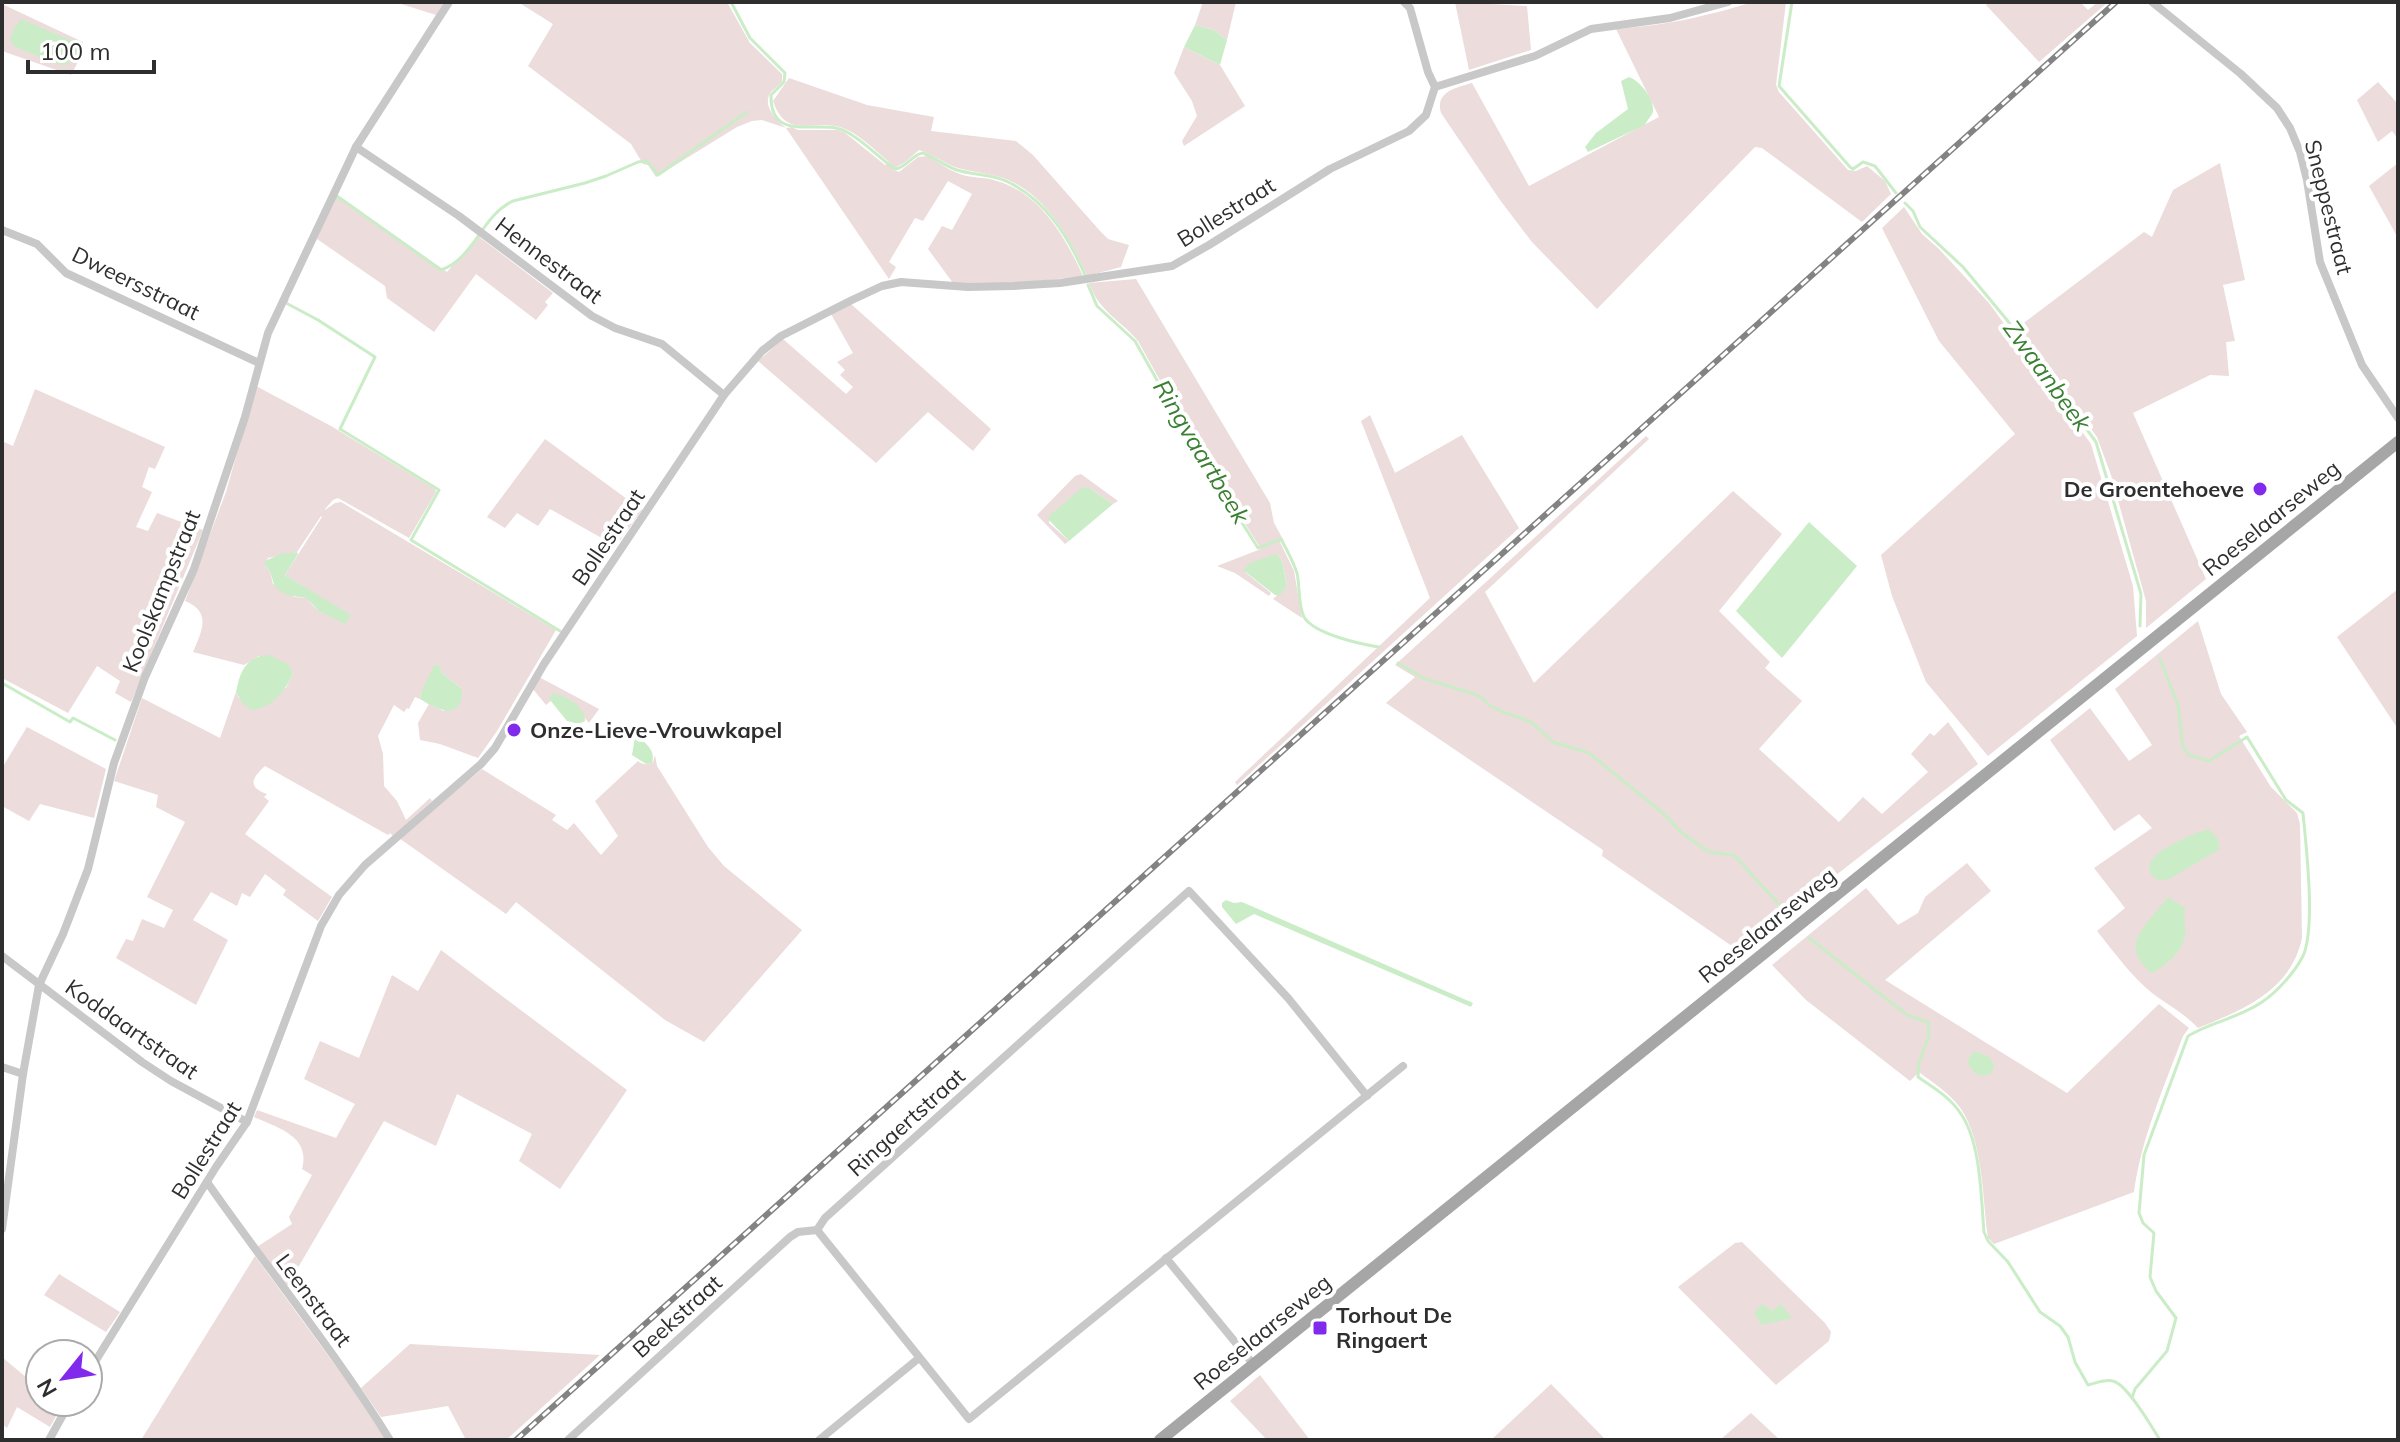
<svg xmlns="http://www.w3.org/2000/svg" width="2400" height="1442" viewBox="0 0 2400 1442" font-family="Mulish,sans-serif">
<rect width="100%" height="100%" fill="#fff"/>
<g fill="#ecdcdc" fill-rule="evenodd">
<polygon points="395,2 444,2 436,15"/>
<path d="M518,2h209l23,41 32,31v8c-3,3 -7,6 -11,10 -10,13 6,29 15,36l6,-1 6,3h40l6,2 41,33 4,-3c-13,-11 -30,-28 -46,-34 -29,-11 -56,14 -70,-27l16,-23 78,27 67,12 -3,14 85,10 17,14 67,76 8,8 21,6 -8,22 -34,9c-17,-38 -44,-86 -87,-99 -14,-4 -28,-5 -42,-9 -14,-4 -25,-14 -39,-18l-15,13 -12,6 7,3 19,-15 10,-1c14,9 27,19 45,21 8,1 16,1 24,4 44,13 68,56 86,95l-61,7h-69l-25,-34 14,-23 10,4 20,-36 -24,-13 -25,40 -8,-3 -26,44 7,5 -7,12 -103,-151 -24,-8 -10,1 -15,6 -81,50 -8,-12 -5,-1 -12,-20 -103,-78 25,-42z"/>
<polygon points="1203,2 1236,2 1227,40 1214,30 1195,25"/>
<polygon points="1455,2 1527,6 1531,50 1469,70"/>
<path d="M1753,2h33l-10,83 3,7 69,78 8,1 11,-5 18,15 6,13 -29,28 -100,-74 -7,-1 -158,162 -65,-67 -32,-42 -59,-87c-6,-21 14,-25 31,-30l57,103 130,-69 -43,-88c51,-4 88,-12 137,-27z"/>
<polygon points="1989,2 2080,2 2088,10 2098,2 2108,2 2039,62 1986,5"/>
<polygon points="2,4 83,42 79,60 71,75 2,51"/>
<polygon points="1184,47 1220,65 1245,106 1184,146 1182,141 1197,116 1192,101 1174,73"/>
<polygon points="2378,82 2398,104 2398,139 2392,131 2378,142 2357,100"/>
<polygon points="2220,163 2245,280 2223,285 2235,341 2226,342 2229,376 2210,375 2133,413 2206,579 2146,628 2146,601 2111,475 2097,437 2017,328 2144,232 2152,237 2173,190"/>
<polygon points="2398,163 2398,238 2369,186"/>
<polygon points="336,194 447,272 478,236 553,293 545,302 548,305 536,320 476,274 434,332 387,298 385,286 317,239"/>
<polygon points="1904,207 1922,234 1939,249 1989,303 2091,444 2133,586 2137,636 1988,756 1926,682 1892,596 1881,555 2015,434 1939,341 1882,228"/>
<path d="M1136,279l134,224 4,20 10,18 -4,1 14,29 8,47 -29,-19 14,-13 -5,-25 -4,-6 -33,17 26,21 -2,3 -34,-23 -18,-7 44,-17 -61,-97 -62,-111c-18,-22 -39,-29 -49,-58z"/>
<polygon points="851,304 991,429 973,451 928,412 876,463 758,361 783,339 846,394 853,387 840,375 845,370 837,362 853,353 831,314"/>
<path d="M256,386l75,40 104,63 1,3 -27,46 -71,-40 -5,2 -8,9v1l10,-7 6,-1 215,128 -59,101 -19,27 -38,-14 -20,-4 -2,-17 11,-19 15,7 18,-22 -20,-16 -2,-6 -19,26 -1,6 -5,-2 -6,12 -2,-1 -3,4 -10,-7 -16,31 5,18 1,32 13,15 9,19 24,-22 2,3 -39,35 -3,-3 -2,2 -123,-69c-12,11 -19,21 2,28l-3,3 5,4 -24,33 87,63 -14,24 -35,-26 3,-5 -21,-16 -15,23 -8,-4 -5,13 -26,-14 -18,28 35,20 -32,65 -80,-47 10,-19 7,2 9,-22 22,9 9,-18 -26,-13 38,-75 -29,-15 2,-12 -44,-14 28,-83 78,40 16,-46 3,6 47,-10 7,-15 -34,-17 -15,9 -51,-13c9,-21 19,-40 -8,-51l41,-109zM321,516l1,1 -37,58 65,41c-19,1 -32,-1 -43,-18l-12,-1 -22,-13 -3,-12 -5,-7 3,-7 29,-6z"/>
<polygon points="35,389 165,447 155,469 149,467 142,487 152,492 136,527 148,531 157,513 203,530 131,702 115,693 120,681 97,666 68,713 2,678 2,441 13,446"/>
<polygon points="1370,415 1395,473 1462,435 1519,528 1237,785 1235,782 1430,598 1361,421"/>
<polygon points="1646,436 1649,439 1485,592 1534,683 1733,491 1782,534 1719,611 1770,662 1765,668 1802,701 1759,749 1839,822 1863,797 1882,814 1928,772 1911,754 1930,733 1934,736 1948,722 1978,764 1739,951 1602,856 1603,850 1386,703 1415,677 1395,665"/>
<polygon points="545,439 642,510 616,546 550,509 538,526 517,513 505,528 487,517"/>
<polygon points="1081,474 1118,501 1113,504 1089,488 1050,516 1049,523 1069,541 1065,544 1037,515 1075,476"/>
<polygon points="2398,589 2398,729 2337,637"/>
<path d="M2198,621l23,73 26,38 -8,4 32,51 26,26 3,11 2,114c-11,53 -60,72 -104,90 -14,-15 -30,-23 -46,-35 -21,-17 -38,-41 -55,-62l28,-23 -31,-40 58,-40 -13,-14 -25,17 -64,-91 40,-32 39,53 23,-16 -37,-56z"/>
<polygon points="539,677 599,709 589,723 579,711 553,699 546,705 533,689"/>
<polygon points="27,727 106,769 94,818 40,804 29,821 2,806 2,768"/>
<path d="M655,755l2,11 51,81 16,19 78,64 -98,112 -39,-22 -149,-118 -10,12 -107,-76 83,-69 74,46 -4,5 15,10 7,-7 27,32 17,-19 -23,-35 43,-40c5,4 9,4 15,1z"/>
<path d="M1967,863l24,28 -106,89 182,113 92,-89 30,24 -6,8c-19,51 -42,103 -49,156l-140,52 -6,-6 -1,-7c-4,-35 -5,-92 -26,-122 -10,-15 -28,-26 -42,-37l-9,9 -104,-81 -34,-35 94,-77 32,37 20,-12 7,-16z"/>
<path d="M441,950l186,140 -67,99 -41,-28 13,-27 -75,-40 -21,52 -52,-25 -98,167 -29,-41 35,-23 -3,-7 23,-42 -10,-6c9,-33 -24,-41 -48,-52l3,-7 79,28 19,-34 -51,-25 16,-38 39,17 33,-83 26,16z"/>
<polygon points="1742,1242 1825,1323 1831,1332 1829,1341 1776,1385 1678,1287 1735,1243"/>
<polygon points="255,1256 346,1380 386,1440 141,1440"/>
<polygon points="59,1274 120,1312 106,1332 44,1295"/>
<polygon points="410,1344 600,1355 506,1440 466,1440 448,1406 381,1417 361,1388"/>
<polygon points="2,1357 40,1389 40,1402 55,1402 61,1407 50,1427 17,1407 7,1428 2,1424"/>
<polygon points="1260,1375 1310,1440 1267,1440 1230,1401"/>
<polygon points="1551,1384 1606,1440 1491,1440"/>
<polygon points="1751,1413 1780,1440 1720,1440"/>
</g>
<g fill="#caedc7">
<polygon points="21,19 77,43 78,47 74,58 65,65 60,65 15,47 10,40 14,28"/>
<polygon points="1195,25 1214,30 1227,40 1220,65 1184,47"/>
<path d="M1629,77c11,4 26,22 24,35 -1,3 -7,10 -8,13l-57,27 -3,-5 11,-14 32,-24 -7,-28z"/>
<polygon points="1083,487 1089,488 1113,504 1069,541 1048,519 1049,516"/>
<polygon points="1809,522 1857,566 1782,658 1736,611"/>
<polygon points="297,552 298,554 285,575 351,615 345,624 319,611 306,598 286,595 275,587 270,572 265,565 265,561 280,554"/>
<polygon points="1273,555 1278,555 1282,561 1287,586 1280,595 1275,595 1243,570 1250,563"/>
<path d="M269,655l19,9 5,9c-8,19 -20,34 -41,37l-9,-6 -7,-12c4,-21 10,-36 33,-37z"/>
<path d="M436,665l4,1 2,7 20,16c1,33 -25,21 -42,10l1,-6 12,-26z"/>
<path d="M553,693c13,3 32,13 32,28l-6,3 -12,-3 -17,-21v-4z"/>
<path d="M635,737h3c8,6 18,14 14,26l-6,1 -14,-9z"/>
<path d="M2209,829l8,9 3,11 -49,29 -11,3c-38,-20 34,-48 49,-52z"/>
<path d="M2168,897l17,11c-2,10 1,17 0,26 -1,16 -19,32 -33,39 -36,-28 -3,-50 16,-76z"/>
<polygon points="1226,900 1234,903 1242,902 1473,1003 1471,1007 1254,914 1236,924 1222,907 1222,903"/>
<path d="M1974,1051l15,6 5,7 -2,9c-13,7 -20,-1 -25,-12z"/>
<polygon points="1762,1304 1772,1311 1781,1304 1792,1318 1762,1325 1754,1313"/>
</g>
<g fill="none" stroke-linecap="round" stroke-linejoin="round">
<g stroke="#caedc7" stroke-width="3">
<path d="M731,2l19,36 35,35 -1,9 -13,13c-1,50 49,23 74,36 18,9 34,27 50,38 12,-1 17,-15 28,-16 12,5 22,13 34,17 15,5 34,4 49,11 39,18 62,55 79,94"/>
<polyline points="1792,2 1779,86 1850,167 1853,169 1863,162 1875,166 1896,193"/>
<path d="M335,200l2,-4 104,74c34,-12 40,-54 72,-69l72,-18 21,-7 32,-14 9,-1 11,14 89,-63"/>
<polyline points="1905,203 1913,211 1920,227 1963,267 2007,320 2096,442 2141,594 2140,626"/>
<path d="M1088,285l9,21 38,35 63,112 60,95 23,-9c6,11 12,22 16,34 3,13 1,32 7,44 10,17 56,27 75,30"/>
<polyline points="287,300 286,303 318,320 375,357 340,429 439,490 411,540 560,631"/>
<polyline points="1398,663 1423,678 1480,696 1490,706 1501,711 1531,722 1553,742 1589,753 1664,814 1682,833 1709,852 1734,855 1786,912"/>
<polyline points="2,683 70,722 73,718 115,740"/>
<path d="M1809,938l98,77 21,7 1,14 -10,26 -1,15c15,10 33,21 43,37 20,29 20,84 23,118l4,9 20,21 32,50 20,14 8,11 7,25 13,23c8,-2 17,-6 25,-4 14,3 39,46 47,59"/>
<path d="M2132,1398l3,-9 32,-38 9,-33 -20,-27 -6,-14 4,-44 -11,-10 -4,-10 5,-58 44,-119c23,-14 51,-18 74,-34 15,-10 33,-30 41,-46 13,-29 3,-110 0,-143l-17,-13 -39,-63 -38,24 -20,-6 -6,-8 -5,-42 -18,-46"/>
</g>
<g stroke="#c8c8c8" stroke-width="8">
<polyline points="1404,2 1410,8 1428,72 1435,87"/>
<polyline points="2152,2 2241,74 2277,108 2290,128 2300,152 2307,180 2320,262 2362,365 2398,418"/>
<polyline points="1435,87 1535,56 1591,29 1670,18 1728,2"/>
<polyline points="356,147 459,216 592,316 615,328 662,344 724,395"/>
<polyline points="2,230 37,244 66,273 259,363"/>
<polyline points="2,956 142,1062 171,1081 247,1122"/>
<polyline points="2,1067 23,1074"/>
<path d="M207,1182c60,86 127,168 183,258"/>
<polyline points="2,1229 23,1074 39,985 63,934 88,869 114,763 145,677 194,569 245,417 268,333 356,147 449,2"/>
<polyline points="817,1230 969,1419 1403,1066"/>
<polyline points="817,1230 825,1218 1189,891 1288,998 1367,1096"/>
<polyline points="1166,1258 1254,1365"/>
<polyline points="88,1373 216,1167 247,1122 321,926 339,895 365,865 481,764 495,748 544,664 724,395 762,351 781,336 852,300 882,286 901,282 968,287 1013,286 1060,283 1172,266 1209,245 1330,169 1409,131 1426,115 1435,87"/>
<polyline points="49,1440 70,1402"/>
<polyline points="568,1440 790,1237 798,1232 817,1230"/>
<polyline points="819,1440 919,1358"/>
</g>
<polyline stroke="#a6a6a6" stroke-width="12" points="1160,1440 2398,442"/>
<defs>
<polyline id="rail" points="516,1440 2116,2"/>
</defs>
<use href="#rail" stroke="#838383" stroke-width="6"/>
<use href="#rail" stroke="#fff" stroke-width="3" stroke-dasharray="9" stroke-linecap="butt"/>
</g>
<g fill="#822aec" stroke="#fff" stroke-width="3">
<circle cx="2260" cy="489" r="8"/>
<circle cx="514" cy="730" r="8"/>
<rect x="1312" y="1320" width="16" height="16" rx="4"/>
</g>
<g text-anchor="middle" stroke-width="8" stroke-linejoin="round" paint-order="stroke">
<g font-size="22" fill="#2e2e2e" stroke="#fff">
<text transform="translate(2329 207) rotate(76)" y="8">Sneppestraat</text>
<text transform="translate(1226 212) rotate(-32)" y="8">Bollestraat</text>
<text transform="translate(549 260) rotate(37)" y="8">Hennestraat</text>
<text transform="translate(136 283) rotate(26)" y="8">Dweersstraat</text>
<text transform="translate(2271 518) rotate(-39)" y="8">Roeselaarseweg</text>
<text transform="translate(608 537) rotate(-56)" y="8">Bollestraat</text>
<text transform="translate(161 591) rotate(-68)" y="8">Koolskampstraat</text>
<text transform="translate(1767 925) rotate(-39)" y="8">Roeselaarseweg</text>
<text transform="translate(132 1029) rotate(35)" y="8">Koddaartstraat</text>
<text transform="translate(906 1122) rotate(-42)" y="8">Ringaertstraat</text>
<text transform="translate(206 1150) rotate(-58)" y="8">Bollestraat</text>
<text transform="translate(314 1300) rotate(53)" y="8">Leenstraat</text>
<text transform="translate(677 1316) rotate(-42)" y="8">Beekstraat</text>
<text transform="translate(1262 1332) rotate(-39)" y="8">Roeselaarseweg</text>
</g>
<g font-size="22" font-weight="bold" fill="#2e2e2e" stroke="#fff" text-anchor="start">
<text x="2244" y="497" text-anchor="end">De Groentehoeve</text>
<text x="530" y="738">Onze-Lieve-Vrouwkapel</text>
<text x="1336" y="1323">Torhout De<tspan x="1336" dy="25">Ringaert</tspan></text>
</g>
<g font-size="24" font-style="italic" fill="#3a8033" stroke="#fff">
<text transform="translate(2047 376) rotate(54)" y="8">Zwaanbeek</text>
<text transform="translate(1201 452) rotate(59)" y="8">Ringvaartbeek</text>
</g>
</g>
<rect width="2400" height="1442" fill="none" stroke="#2e2e2e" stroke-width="8"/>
<g transform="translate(64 1378) rotate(240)"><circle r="38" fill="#ffffff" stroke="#ababab" stroke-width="2"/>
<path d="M0-6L14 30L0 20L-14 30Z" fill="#822aec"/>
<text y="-12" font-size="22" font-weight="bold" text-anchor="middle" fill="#2e2e2e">N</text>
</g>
<path d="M28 60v12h126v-12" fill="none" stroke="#2e2e2e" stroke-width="4"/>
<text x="40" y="60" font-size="24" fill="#2e2e2e" stroke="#ffffff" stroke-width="6" paint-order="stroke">100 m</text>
</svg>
